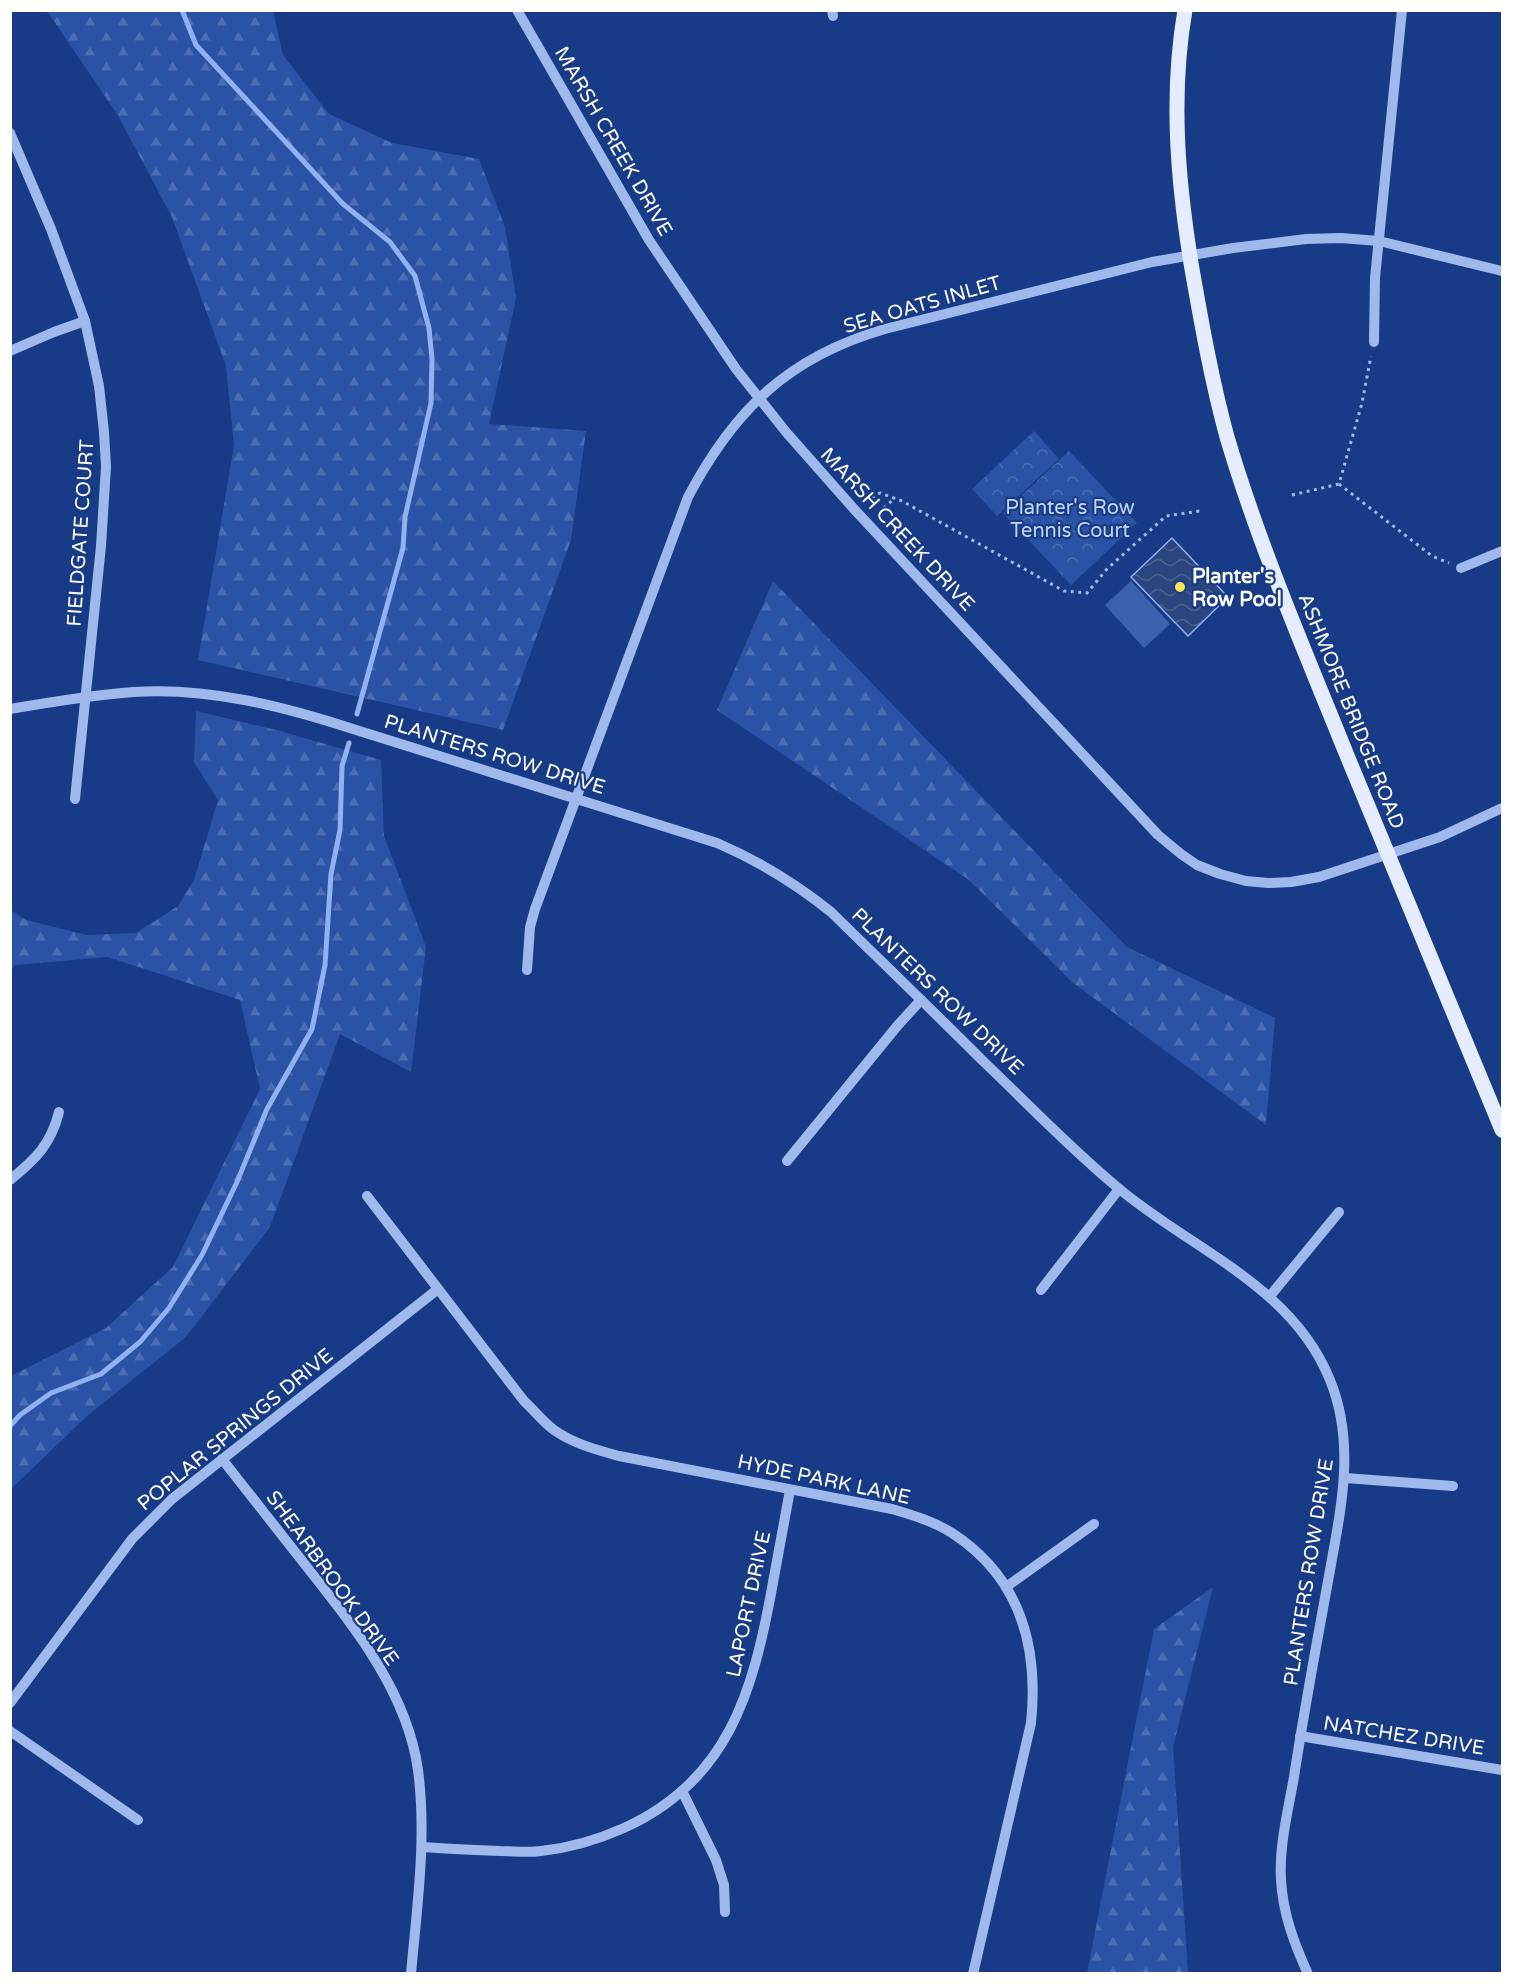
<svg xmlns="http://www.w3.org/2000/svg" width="1513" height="1984" viewBox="0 0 1513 1984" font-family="'Varela Round',sans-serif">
<defs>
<pattern id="forest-firs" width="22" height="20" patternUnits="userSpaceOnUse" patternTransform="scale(1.5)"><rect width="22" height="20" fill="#2b53a5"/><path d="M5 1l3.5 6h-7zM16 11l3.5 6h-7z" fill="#4b6db2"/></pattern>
<pattern id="park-crowns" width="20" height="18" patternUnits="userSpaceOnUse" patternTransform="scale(1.5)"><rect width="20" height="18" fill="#2b53a5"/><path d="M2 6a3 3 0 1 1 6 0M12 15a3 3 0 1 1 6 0" fill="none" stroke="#4b6db2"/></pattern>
<pattern id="water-waves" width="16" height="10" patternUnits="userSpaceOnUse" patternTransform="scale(1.5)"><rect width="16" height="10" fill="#2b467e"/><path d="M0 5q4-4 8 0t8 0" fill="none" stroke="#4b6291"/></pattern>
</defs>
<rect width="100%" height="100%" fill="#183b87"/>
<g fill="url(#forest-firs)">
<polygon points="47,11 273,11 283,55 329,114 392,143 479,159 505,227 516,298 489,424 586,431 571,540 503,730 198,660 234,445 226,366 172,217 117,114"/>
<polygon points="773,581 1127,947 1275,1018 1266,1125 1072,982 969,880 717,710"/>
<polygon points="196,711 280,731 381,760 384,836 426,947 411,1072 340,1034 270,1227 186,1337 87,1416 11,1489 11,1376 106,1328 173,1267 260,1089 240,1000 108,957 15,965 11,970 11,910 26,920 87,935 136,933 178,906 194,880 218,800 194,762"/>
<polygon points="1213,1587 1173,1747 1188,1973 1087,1973 1154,1629"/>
</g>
<g fill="url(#park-crowns)">
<polygon points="1034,431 1059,459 997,516 972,489"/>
<polygon points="1069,451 1137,523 1071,585 1003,513"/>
</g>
<polygon fill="url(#water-waves)" stroke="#91b2f0" stroke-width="1.5" points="1172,538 1228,597 1188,636 1131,577"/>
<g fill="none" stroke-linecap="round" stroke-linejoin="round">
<g stroke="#91b2f0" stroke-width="5">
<polyline points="182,10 196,45 343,204 390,242 415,276 429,328 432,359 431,403 405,517 403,548 357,714"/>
<polyline points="10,1426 20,1415 51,1393 101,1374 140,1342 169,1308 202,1255 237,1182 267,1109 312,1029 325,965 331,874 340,830 342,766 349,743"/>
</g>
</g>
<polygon fill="#3c62ae" points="1131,581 1170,624 1144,648 1105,605"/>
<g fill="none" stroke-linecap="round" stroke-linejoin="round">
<g stroke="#9fb9ed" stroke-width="3" stroke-dasharray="3 4.5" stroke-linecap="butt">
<polyline points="1339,484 1432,556 1449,563"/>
<polyline points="1292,495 1339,484 1362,403 1371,356"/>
<polyline points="865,501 880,493 902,501 1064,591 1087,593 1107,569 1166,516 1200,511"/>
<polyline points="878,513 895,498"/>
</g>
<g stroke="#9fb9ed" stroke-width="10">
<polyline points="517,10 649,240 736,369 786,432 854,509 1158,835 1181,854 1197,865 1220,874 1246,881 1268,883 1291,882 1319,877 1440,837 1502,808"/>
<polyline points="832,10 833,16"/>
<polyline points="10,133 51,229 85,321 99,386 104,432 106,467 101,546 75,799"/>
<polyline points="1374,342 1375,278 1402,10"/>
<polyline points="10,351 54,332 85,321"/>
<polyline points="1461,568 1502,551"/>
<path d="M10,709c41,-7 82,-14 123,-17 75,-5 149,14 220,37l364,114c42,18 78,40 114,69 51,50 102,99 153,150 44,42 86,86 133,125 73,62 175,98 213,193 24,59 13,119 2,179 -13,73 -27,145 -38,218 -6,34 -15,69 -13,103 2,34 13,63 27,94"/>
<path d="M527,970l3,-43 5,-18 153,-412c46,-87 100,-140 197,-168l267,-67 81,-14 73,-9 35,-1 38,3 123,30"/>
<polyline points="787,1161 898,1025 921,1000"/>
<path d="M10,1180c26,-21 41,-36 49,-68"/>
<path d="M367,1196l157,205c10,9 19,21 30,29 20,14 43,20 65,26l273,53c20,6 41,12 60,24 68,44 87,112 79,190l-58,251"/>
<polyline points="1041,1290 1119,1189"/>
<polyline points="1270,1296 1339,1212"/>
<path d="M222,1459c27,34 54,69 81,103 48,61 104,128 115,208 9,68 -1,136 -7,204"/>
<polyline points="1345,1478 1453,1486"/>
<polyline points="1006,1587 1094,1524"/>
<polyline points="10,1703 132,1539 172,1499 438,1289"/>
<polyline points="10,1731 138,1820"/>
<polyline points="1300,1736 1502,1770"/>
<polyline points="682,1791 716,1860 724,1885 725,1912"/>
<path d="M423,1847c25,2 51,3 77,4 13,0 28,2 41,0 29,-3 56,-11 83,-23 104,-47 129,-136 148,-240 6,-33 12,-65 18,-98"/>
</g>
<path stroke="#e5ecff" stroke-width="15" d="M1185,10c-15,87 -7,174 7,259 10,57 20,113 35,168 32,108 77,212 119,316 52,126 104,252 156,377"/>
</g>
<circle fill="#ffe35b" stroke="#183b87" stroke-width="2" cx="1180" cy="587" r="6"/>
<g text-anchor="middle" stroke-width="4.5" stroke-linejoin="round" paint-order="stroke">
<g font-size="20" fill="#fff" stroke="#183b87">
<text transform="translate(614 141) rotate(60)" y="7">MARSH CREEK DRIVE</text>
<text transform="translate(922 304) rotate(-16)" y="7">SEA OATS INLET</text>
<text transform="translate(898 529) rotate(47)" y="7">MARSH CREEK DRIVE</text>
<text transform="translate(80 533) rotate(-86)" y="7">FIELDGATE COURT</text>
<text transform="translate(1352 711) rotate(68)" y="7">ASHMORE BRIDGE ROAD</text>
<text transform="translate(495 754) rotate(17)" y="7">PLANTERS ROW DRIVE</text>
<text transform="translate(938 991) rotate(44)" y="7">PLANTERS ROW DRIVE</text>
<text transform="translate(235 1429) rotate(-39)" y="7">POPLAR SPRINGS DRIVE</text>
<text transform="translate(824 1479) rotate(12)" y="7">HYDE PARK LANE</text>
<text transform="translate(1308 1572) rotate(-81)" y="7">PLANTERS ROW DRIVE</text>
<text transform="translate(333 1578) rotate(54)" y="7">SHEARBROOK DRIVE</text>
<text transform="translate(748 1604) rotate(-78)" y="7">LAPORT DRIVE</text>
<text transform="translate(1404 1735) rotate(9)" y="7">NATCHEZ DRIVE</text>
</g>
<g font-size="20" fill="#c4d6fa" stroke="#183b87">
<text x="1070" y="514">Planter's Row<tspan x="1070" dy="23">Tennis Court</tspan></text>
</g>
<g font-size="20" font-weight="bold" fill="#fff" stroke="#183b87" text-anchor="start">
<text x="1192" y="583">Planter's<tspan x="1192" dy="23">Row Pool</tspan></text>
</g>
</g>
<rect width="1513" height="1984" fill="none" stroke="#ffffff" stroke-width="24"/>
</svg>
